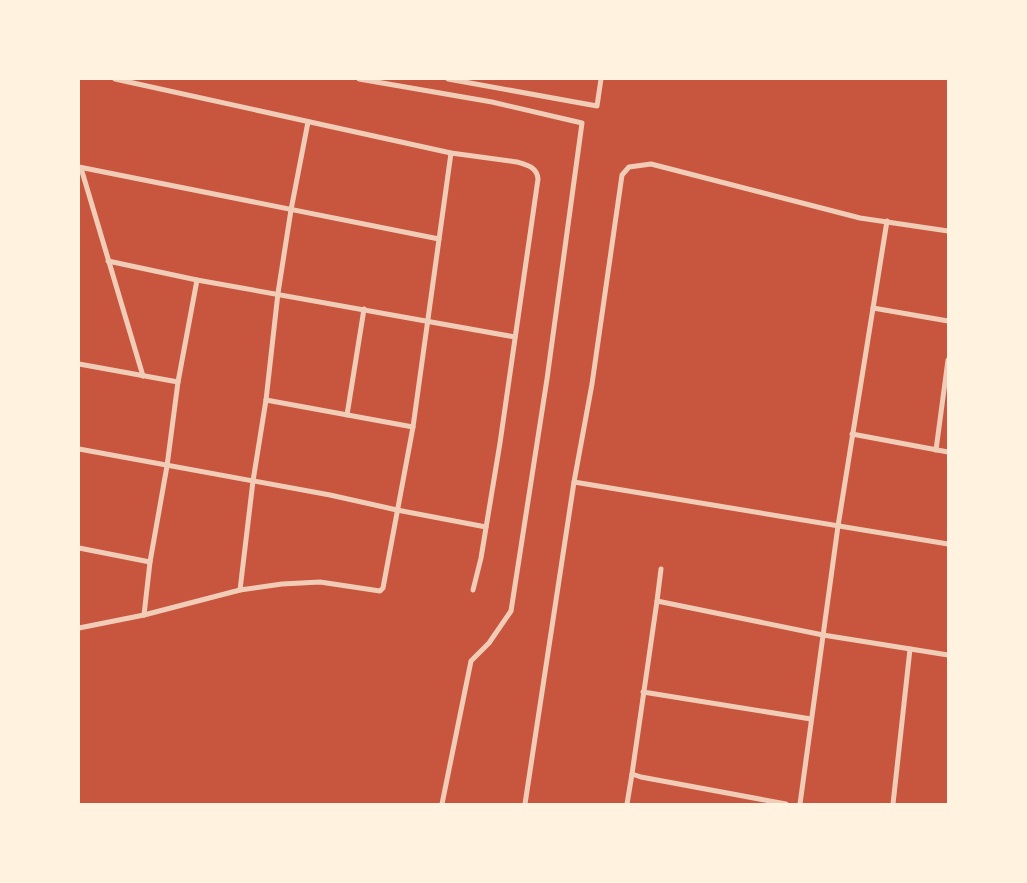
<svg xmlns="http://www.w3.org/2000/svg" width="1027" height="883" viewBox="0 0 1027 883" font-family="Montserrat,sans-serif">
<rect width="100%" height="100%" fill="#c8553d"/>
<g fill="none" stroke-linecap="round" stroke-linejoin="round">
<g stroke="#f1ccb7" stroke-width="5">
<path d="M115,79l336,74 66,9c10,3 20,5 21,17l-38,264 -19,115 -8,32"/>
<polyline points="359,79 492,102 582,123 547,379 511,611 489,643 471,661 442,804"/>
<polyline points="448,79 597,106 601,79"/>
<polyline points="79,167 439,239"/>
<polyline points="81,168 143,376"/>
<polyline points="108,261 197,280 515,337"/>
<polyline points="873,308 948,321"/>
<polyline points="79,364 178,382"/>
<polyline points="266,400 413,427"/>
<polyline points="347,415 364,309"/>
<polyline points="852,434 948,452"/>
<polyline points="79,449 330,495 397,510 486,527"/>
<polyline points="936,450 948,360"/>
<polyline points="574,482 948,544"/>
<polyline points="79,548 150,562"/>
<polyline points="240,590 253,481 266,400 278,293 291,210 308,122"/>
<polyline points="657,601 661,569"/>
<polyline points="144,615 150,562 167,466 178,382 197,280"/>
<polyline points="79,628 144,615 240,590 282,584 320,582 380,591 383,588 413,427 451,153"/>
<polyline points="643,692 811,719"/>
<polyline points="525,804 574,482 592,384 622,175 629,167 651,164 860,218 948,231"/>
<polyline points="627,804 632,774"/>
<polyline points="786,804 641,777 632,774 657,601 823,635 948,655"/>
<polyline points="800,804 838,526 887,221"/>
<polyline points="893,804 910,649"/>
</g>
</g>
<rect width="1027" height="883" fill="none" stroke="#fff3e0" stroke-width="160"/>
</svg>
